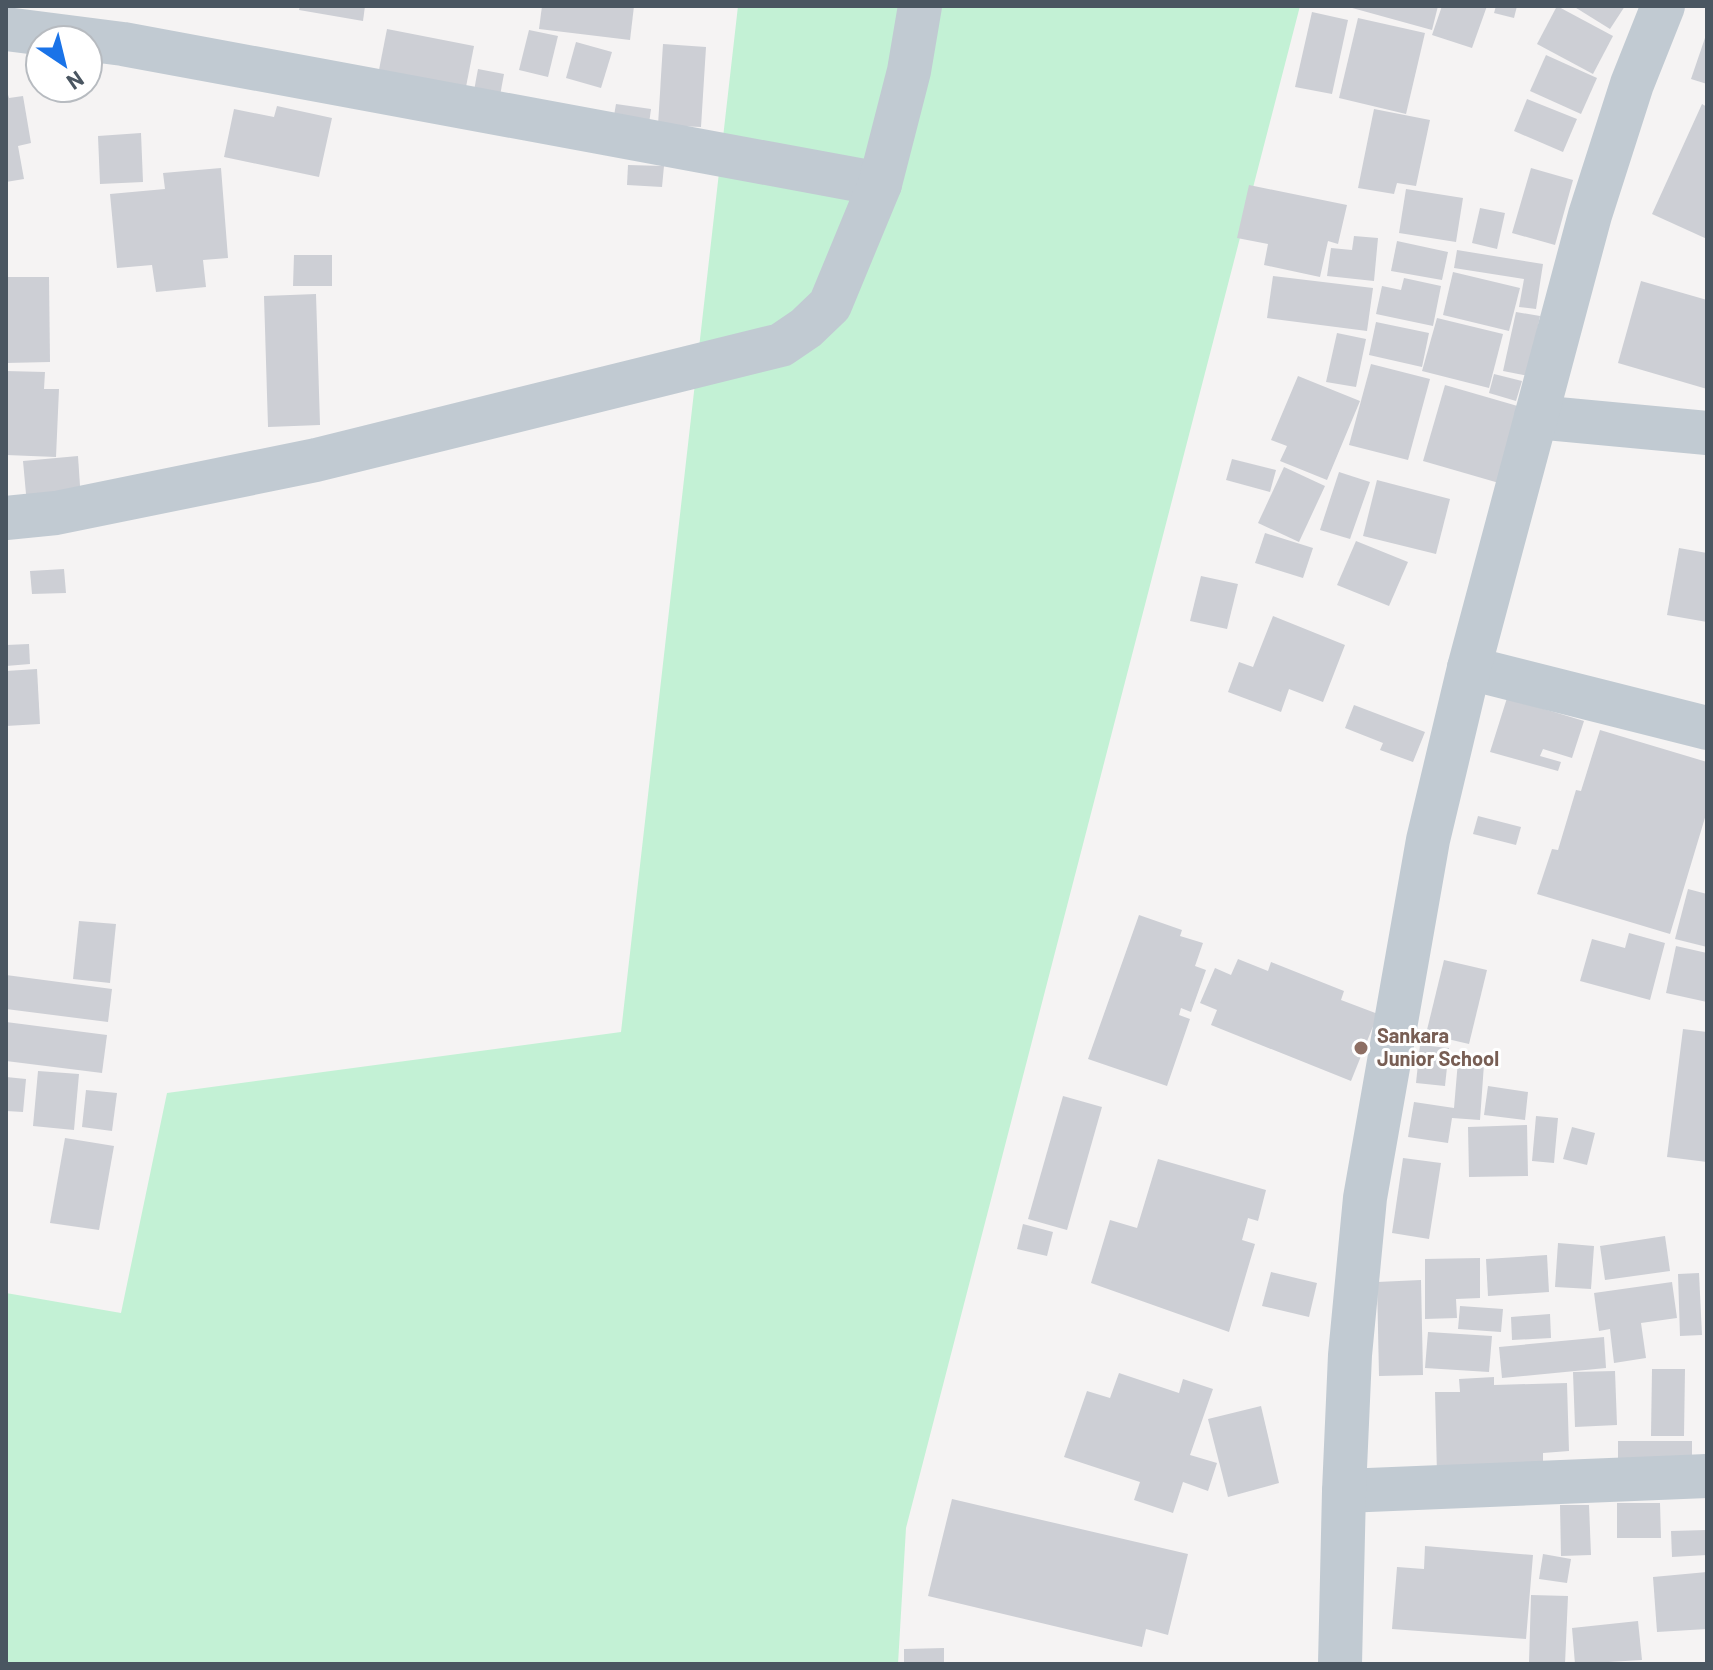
<svg xmlns="http://www.w3.org/2000/svg" width="1713" height="1670" viewBox="0 0 1713 1670" font-family="Barlow,sans-serif">
<rect width="100%" height="100%" fill="#f5f3f3"/>
<polygon fill="#c3f1d5" points="738,6 1300,6 906,1528 898,1664 6,1664 6,1293 121,1313 167,1093 621,1032"/>
<g fill="#cdcfd5">
<polygon points="300,6 365,6 363,21 299,10"/>
<polygon points="542,6 634,6 630,40 539,29"/>
<polygon points="1345,6 1438,6 1432,30"/>
<polygon points="1442,6 1487,6 1472,48 1432,35"/>
<polygon points="1496,6 1517,6 1514,18 1494,13"/>
<polygon points="1557,6 1613,36 1593,74 1537,44"/>
<polygon points="1573,6 1625,6 1610,29"/>
<polygon points="1312,12 1348,20 1332,94 1295,87"/>
<polygon points="1358,18 1425,33 1406,114 1339,98"/>
<polygon points="387,29 474,46 464,97 377,80"/>
<polygon points="529,30 558,36 548,77 519,70"/>
<polygon points="1707,32 1707,84 1691,79"/>
<polygon points="576,42 612,52 601,88 566,78"/>
<polygon points="663,44 706,47 701,127 658,125"/>
<polygon points="1546,55 1597,78 1581,114 1530,91"/>
<polygon points="478,69 504,74 499,101 473,96"/>
<polygon points="6,88 9,98 23,96 31,143 18,146 24,179 6,182"/>
<polygon points="1527,99 1577,119 1563,152 1514,131"/>
<polygon points="616,104 651,109 648,131 612,127"/>
<polygon points="1702,104 1707,107 1707,239 1652,214"/>
<polygon points="277,106 332,118 319,177 224,157 234,109 274,117"/>
<polygon points="1374,109 1430,120 1416,186 1397,183 1394,194 1358,188"/>
<polygon points="141,133 143,182 100,184 98,136"/>
<polygon points="628,165 664,166 662,187 627,185"/>
<polygon points="221,168 228,258 203,260 206,287 156,292 152,265 117,268 110,194 165,189 163,173"/>
<polygon points="1531,168 1573,180 1555,245 1512,233"/>
<polygon points="1249,185 1347,205 1338,244 1328,241 1320,277 1264,265 1268,244 1237,238"/>
<polygon points="1406,189 1463,198 1456,242 1399,233"/>
<polygon points="1480,208 1505,213 1497,249 1472,243"/>
<polygon points="1354,236 1378,238 1374,281 1327,276 1331,248 1352,250"/>
<polygon points="1397,241 1448,252 1442,280 1391,271"/>
<polygon points="1457,250 1543,264 1536,309 1519,307 1524,279 1454,268"/>
<polygon points="294,255 332,255 332,286 293,286"/>
<polygon points="1453,272 1520,288 1509,331 1443,315"/>
<polygon points="1273,276 1373,288 1367,331 1267,318"/>
<polygon points="6,277 49,277 50,362 6,363"/>
<polygon points="1404,278 1441,286 1433,326 1376,314 1382,286 1401,290"/>
<polygon points="1641,281 1707,300 1707,389 1618,363"/>
<polygon points="316,294 320,425 268,427 264,296"/>
<polygon points="1516,312 1540,316 1528,376 1503,371"/>
<polygon points="1437,318 1503,334 1489,388 1422,371"/>
<polygon points="1376,322 1429,333 1422,367 1369,355"/>
<polygon points="1337,333 1366,339 1356,387 1326,382"/>
<polygon points="1371,364 1430,379 1408,460 1349,445"/>
<polygon points="6,371 45,372 44,389 59,389 56,457 6,455"/>
<polygon points="1494,374 1522,381 1516,401 1489,393"/>
<polygon points="1298,376 1360,401 1327,480 1280,461 1287,446 1271,440"/>
<polygon points="1445,385 1521,407 1499,483 1423,461"/>
<polygon points="78,456 81,501 27,505 23,461"/>
<polygon points="1232,459 1276,470 1270,492 1226,480"/>
<polygon points="1284,467 1325,486 1299,542 1258,523"/>
<polygon points="1339,472 1370,482 1350,539 1320,530"/>
<polygon points="1377,480 1450,499 1436,554 1363,536"/>
<polygon points="1265,533 1313,548 1303,578 1255,563"/>
<polygon points="1356,541 1408,562 1389,606 1337,585"/>
<polygon points="1679,548 1707,553 1707,622 1667,615"/>
<polygon points="64,569 66,593 32,594 30,571"/>
<polygon points="1201,576 1238,584 1227,629 1190,621"/>
<polygon points="1273,616 1345,645 1323,702 1289,689 1281,712 1228,692 1239,662 1253,667"/>
<polygon points="29,644 30,664 6,666 6,645"/>
<polygon points="37,669 40,724 6,726 6,671"/>
<polygon points="1507,698 1584,721 1572,758 1543,749 1540,756 1561,762 1558,771 1490,752"/>
<polygon points="1354,705 1425,732 1413,762 1380,750 1383,743 1345,728"/>
<polygon points="1600,730 1707,762 1707,811 1670,934 1537,894 1552,849 1558,850 1576,790 1581,791"/>
<polygon points="1478,816 1521,827 1516,845 1473,834"/>
<polygon points="1688,889 1707,894 1707,947 1675,939"/>
<polygon points="1139,915 1182,930 1180,936 1203,943 1195,966 1206,970 1191,1012 1181,1008 1179,1015 1190,1019 1167,1086 1088,1059"/>
<polygon points="79,921 116,924 110,983 73,979"/>
<polygon points="1629,933 1665,943 1650,1000 1580,981 1592,939 1625,948"/>
<polygon points="1676,946 1707,953 1707,1002 1666,993"/>
<polygon points="1238,959 1268,971 1271,962 1344,991 1341,1000 1378,1014 1351,1081 1211,1025 1217,1010 1200,1003 1215,968 1231,975"/>
<polygon points="1444,960 1487,970 1469,1044 1426,1034"/>
<polygon points="6,975 112,989 108,1022 6,1009"/>
<polygon points="6,1022 107,1035 102,1073 6,1061"/>
<polygon points="1683,1029 1707,1032 1707,1162 1667,1157"/>
<polygon points="1420,1045 1449,1048 1445,1086 1416,1083"/>
<polygon points="1458,1061 1484,1064 1480,1120 1452,1118 1448,1143 1408,1137 1414,1102 1454,1108"/>
<polygon points="38,1071 79,1074 74,1130 33,1126"/>
<polygon points="6,1077 26,1079 23,1112 6,1111"/>
<polygon points="1488,1086 1528,1092 1525,1120 1484,1115"/>
<polygon points="86,1090 117,1093 112,1131 82,1127"/>
<polygon points="1063,1096 1102,1107 1067,1230 1028,1219"/>
<polygon points="1536,1116 1558,1118 1554,1163 1532,1161"/>
<polygon points="1527,1125 1528,1176 1469,1177 1468,1127"/>
<polygon points="1572,1127 1595,1133 1587,1165 1563,1159"/>
<polygon points="65,1138 114,1146 99,1230 50,1223"/>
<polygon points="1403,1158 1441,1163 1429,1239 1392,1233"/>
<polygon points="1158,1159 1266,1190 1258,1221 1248,1218 1242,1240 1255,1244 1229,1332 1091,1283 1110,1220 1137,1228"/>
<polygon points="1023,1224 1053,1232 1047,1256 1017,1249"/>
<polygon points="1665,1236 1670,1271 1605,1280 1600,1246"/>
<polygon points="1558,1243 1594,1246 1591,1289 1555,1287"/>
<polygon points="1547,1255 1549,1292 1488,1296 1486,1259"/>
<polygon points="1480,1258 1480,1298 1456,1299 1457,1318 1425,1319 1425,1259"/>
<polygon points="1271,1272 1317,1283 1309,1317 1262,1306"/>
<polygon points="1699,1273 1702,1335 1680,1336 1678,1274"/>
<polygon points="1421,1280 1423,1375 1379,1376 1377,1282"/>
<polygon points="1672,1282 1677,1318 1641,1323 1646,1358 1614,1363 1610,1329 1599,1331 1594,1293"/>
<polygon points="1460,1306 1503,1309 1501,1332 1458,1329"/>
<polygon points="1550,1314 1551,1338 1512,1340 1511,1317"/>
<polygon points="1428,1332 1492,1336 1489,1372 1425,1368"/>
<polygon points="1604,1337 1606,1368 1502,1378 1499,1347"/>
<polygon points="1652,1369 1685,1369 1684,1436 1651,1436"/>
<polygon points="1615,1371 1617,1425 1575,1427 1573,1372"/>
<polygon points="1119,1373 1179,1393 1183,1379 1213,1389 1190,1455 1217,1463 1208,1491 1183,1482 1173,1513 1134,1500 1140,1482 1064,1457 1087,1391 1110,1398"/>
<polygon points="1494,1377 1494,1385 1567,1383 1569,1451 1543,1453 1543,1472 1437,1475 1435,1392 1460,1392 1459,1379"/>
<polygon points="1261,1406 1279,1483 1228,1497 1208,1419"/>
<polygon points="1618,1441 1692,1441 1692,1474 1618,1473"/>
<polygon points="952,1499 1188,1554 1168,1635 1146,1629 1142,1647 928,1596"/>
<polygon points="1617,1503 1660,1503 1661,1538 1617,1538"/>
<polygon points="1560,1505 1589,1505 1591,1555 1561,1556"/>
<polygon points="1707,1530 1707,1555 1672,1557 1671,1531"/>
<polygon points="1425,1546 1533,1555 1526,1639 1392,1629 1397,1567 1424,1569"/>
<polygon points="1543,1554 1571,1559 1567,1583 1539,1579"/>
<polygon points="1707,1572 1707,1629 1657,1632 1653,1577"/>
<polygon points="1531,1595 1568,1596 1565,1664 1529,1663"/>
<polygon points="1638,1621 1642,1660 1575,1664 1572,1628"/>
<polygon points="944,1648 944,1664 904,1664 904,1649"/>
</g>
<g fill="none" stroke-linecap="round" stroke-linejoin="round">
<g stroke="#c1cad2" stroke-width="44">
<polyline points="6,29 123,44 880,184"/>
<polyline points="1536,417 1707,433"/>
<polyline points="6,518 56,513 316,460 781,345 806,328 830,305 880,184 909,71 920,6"/>
<polyline points="1469,668 1707,728"/>
<polyline points="1344,1491 1707,1476"/>
<polyline points="1340,1664 1344,1491 1350,1355 1365,1198 1428,840 1469,668 1590,215 1632,84 1663,6"/>
</g>
</g>
<circle fill="#8d6e63" stroke="#fff" stroke-width="3" cx="1361" cy="1048" r="8"/>
<g text-anchor="middle" stroke-width="6" stroke-linejoin="round" paint-order="stroke">
<g font-size="20" font-weight="bold" fill="#785e54" stroke="#fff" text-anchor="start">
<text x="1377" y="1043">Sankara<tspan x="1377" dy="23">Junior School</tspan></text>
</g>
</g>
<rect width="1713" height="1670" fill="none" stroke="#4a5661" stroke-width="16"/>
<g transform="translate(64 64) rotate(145)"><circle r="38" fill="#ffffff" stroke="#b7bbc0" stroke-width="2"/>
<path d="M0-6L14 30L0 20L-14 30Z" fill="#1a73e8"/>
<text y="-12" font-size="22" font-weight="bold" text-anchor="middle" fill="#4a5661">N</text>
</g>
</svg>
